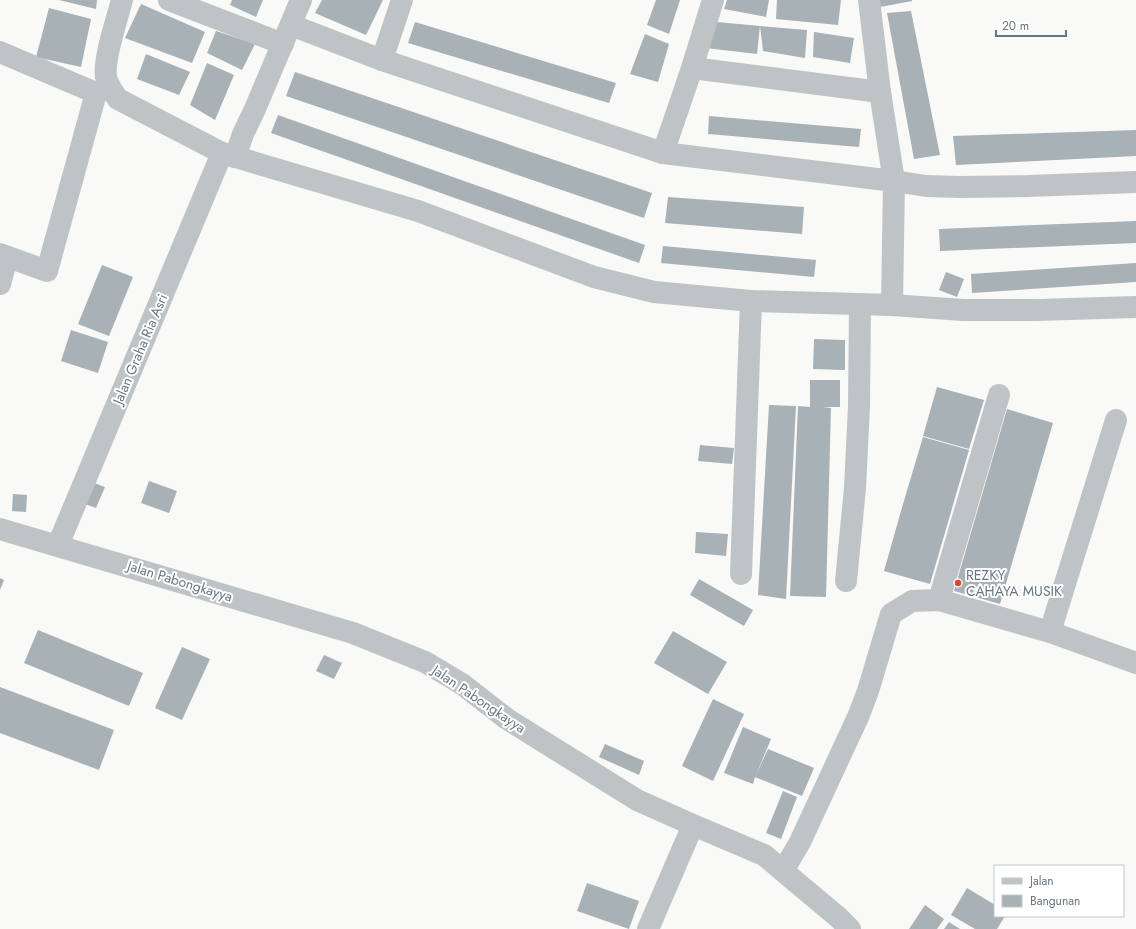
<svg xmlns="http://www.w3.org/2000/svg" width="1136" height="929" viewBox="0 0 1136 929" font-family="Jost,sans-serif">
<rect width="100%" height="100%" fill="#f9f9f7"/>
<g fill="#a7b1b6">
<polygon points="59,0 97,0 96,9"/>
<polygon points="232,0 263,0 256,17 230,5"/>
<polygon points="322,0 383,0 366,35 315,13"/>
<polygon points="656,0 680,0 669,34 647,25"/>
<polygon points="727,0 769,0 766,17 724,9"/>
<polygon points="777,0 841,0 838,25 776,19"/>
<polygon points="879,0 912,0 912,1 880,7"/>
<polygon points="141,4 205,32 192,63 125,38"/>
<polygon points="49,8 91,19 81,67 36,57"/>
<polygon points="911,11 940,155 914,159 887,13"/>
<polygon points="415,22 616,83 609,103 408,43"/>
<polygon points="717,22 760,26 757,54 706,48"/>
<polygon points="760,26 807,30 805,58 763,51"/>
<polygon points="216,31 255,44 242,70 207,53"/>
<polygon points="814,32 854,38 850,63 813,57"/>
<polygon points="645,34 669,44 658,82 630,74"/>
<polygon points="146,54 190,72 179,95 137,79"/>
<polygon points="207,63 234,75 215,120 190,105"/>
<polygon points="295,72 652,193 644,218 286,96"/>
<polygon points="278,115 645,245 639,263 271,133"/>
<polygon points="709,116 861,129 859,147 708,134"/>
<polygon points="1136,130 1136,156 956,165 953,136"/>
<polygon points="668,197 804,207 802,234 665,223"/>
<polygon points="1136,221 1136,243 940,251 939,229"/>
<polygon points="663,246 816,260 814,277 661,263"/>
<polygon points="1136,263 1136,282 972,293 971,274"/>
<polygon points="102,265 133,277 109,336 78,324"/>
<polygon points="946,272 964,279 957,297 939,290"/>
<polygon points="71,330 108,342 98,373 61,361"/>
<polygon points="814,339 845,340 845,370 813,369"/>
<polygon points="810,380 840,380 840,407 823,407 831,408 826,597 790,596 798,406 810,407"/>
<polygon points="937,387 984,400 969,449 923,436"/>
<polygon points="769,405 796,406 786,599 758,595"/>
<polygon points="1007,409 1053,423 1000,604 954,591"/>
<polygon points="923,437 969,450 930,584 884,571 903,504 938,514 903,504"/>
<polygon points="700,445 734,448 732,464 698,461"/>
<polygon points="149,481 177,491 169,513 141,503"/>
<polygon points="94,483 105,487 96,508 85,504"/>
<polygon points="13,494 27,495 26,512 12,511"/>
<polygon points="696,532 728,534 726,556 695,553"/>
<polygon points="0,578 4,580 0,590"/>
<polygon points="699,579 753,610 744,626 690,595"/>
<polygon points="38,630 143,673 129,706 24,663"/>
<polygon points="673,631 727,662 708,694 654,663"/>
<polygon points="182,647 210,659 182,720 155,708"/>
<polygon points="324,655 342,663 334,679 316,671"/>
<polygon points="0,687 114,730 99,770 0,733"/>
<polygon points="713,699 744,714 713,781 682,766"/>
<polygon points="743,727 771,739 756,775 768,749 814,768 802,796 755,777 753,784 724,773"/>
<polygon points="605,744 644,761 639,775 599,757"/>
<polygon points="783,791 797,797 781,839 766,833"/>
<polygon points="587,883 639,901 629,929 577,911"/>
<polygon points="967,888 995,905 995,916 1005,916 997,929 975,929 951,915"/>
<polygon points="925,905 944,919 937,929 909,929"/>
<polygon points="949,922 960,929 944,929"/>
</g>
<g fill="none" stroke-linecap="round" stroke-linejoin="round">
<g stroke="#bec4c6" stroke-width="22">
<path d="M122,0c-5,19 -19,60 -16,77 2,9 7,15 12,22l104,54 196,58 176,66 60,15 97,9 141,4 71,5h74l99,-3"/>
<polyline points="169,0 283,44"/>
<polyline points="291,25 382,60 663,153 692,68 713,0"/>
<polyline points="0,52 96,93 47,271 0,254"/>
<polyline points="382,60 402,0"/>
<polyline points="692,68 880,92 869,0"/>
<polyline points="880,92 894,181 926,186 960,187 1028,186 1136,182"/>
<polyline points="663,153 894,181 892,305"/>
<polyline points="235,157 243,134 255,109 301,0"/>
<polyline points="0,284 7,257"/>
<polyline points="0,529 353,633 425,662 462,684 507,719 637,800 693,825 764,855 839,918 850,929"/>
<polyline points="58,545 222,153"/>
<polyline points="741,574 751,301"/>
<polyline points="846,581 855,488 859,406 860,304"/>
<polyline points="939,600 999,395"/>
<polyline points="1050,632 1136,663"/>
<polyline points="783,871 800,842 858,717 868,691 891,614 912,601 939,600 1050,632 1116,420"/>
<polyline points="648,929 693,825"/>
</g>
</g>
<circle fill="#de4532" stroke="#fff" stroke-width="1.5" cx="958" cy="583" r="4"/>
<g text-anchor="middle" stroke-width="4" stroke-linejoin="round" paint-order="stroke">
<g font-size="14" fill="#657880" stroke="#fff">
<text transform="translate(140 349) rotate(-67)" y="5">Jalan Graha Ria Asri</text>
<text transform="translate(180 581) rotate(17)" y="5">Jalan Pabongkayya</text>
<text transform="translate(479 699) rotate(34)" y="5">Jalan Pabongkayya</text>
</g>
<g font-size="14" fill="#657880" stroke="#fff" text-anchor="start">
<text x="966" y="580">REZKY<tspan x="966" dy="16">CAHAYA MUSIK</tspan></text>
</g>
</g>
<rect x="994" y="865" width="130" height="52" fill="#ffffff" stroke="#c1c9cc"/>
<rect x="1002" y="878" width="20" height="6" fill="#bec4c6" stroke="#c1c9cc"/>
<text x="1030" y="885" font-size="12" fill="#657880">Jalan</text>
<rect x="1002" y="895" width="20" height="12" fill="#a7b1b6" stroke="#c1c9cc"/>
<text x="1030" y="905" font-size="12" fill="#657880">Bangunan</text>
<path d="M996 30v6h70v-6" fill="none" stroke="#657880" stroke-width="2"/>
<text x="1002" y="30" font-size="12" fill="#657880" stroke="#ffffff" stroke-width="3" paint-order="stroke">20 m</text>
</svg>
